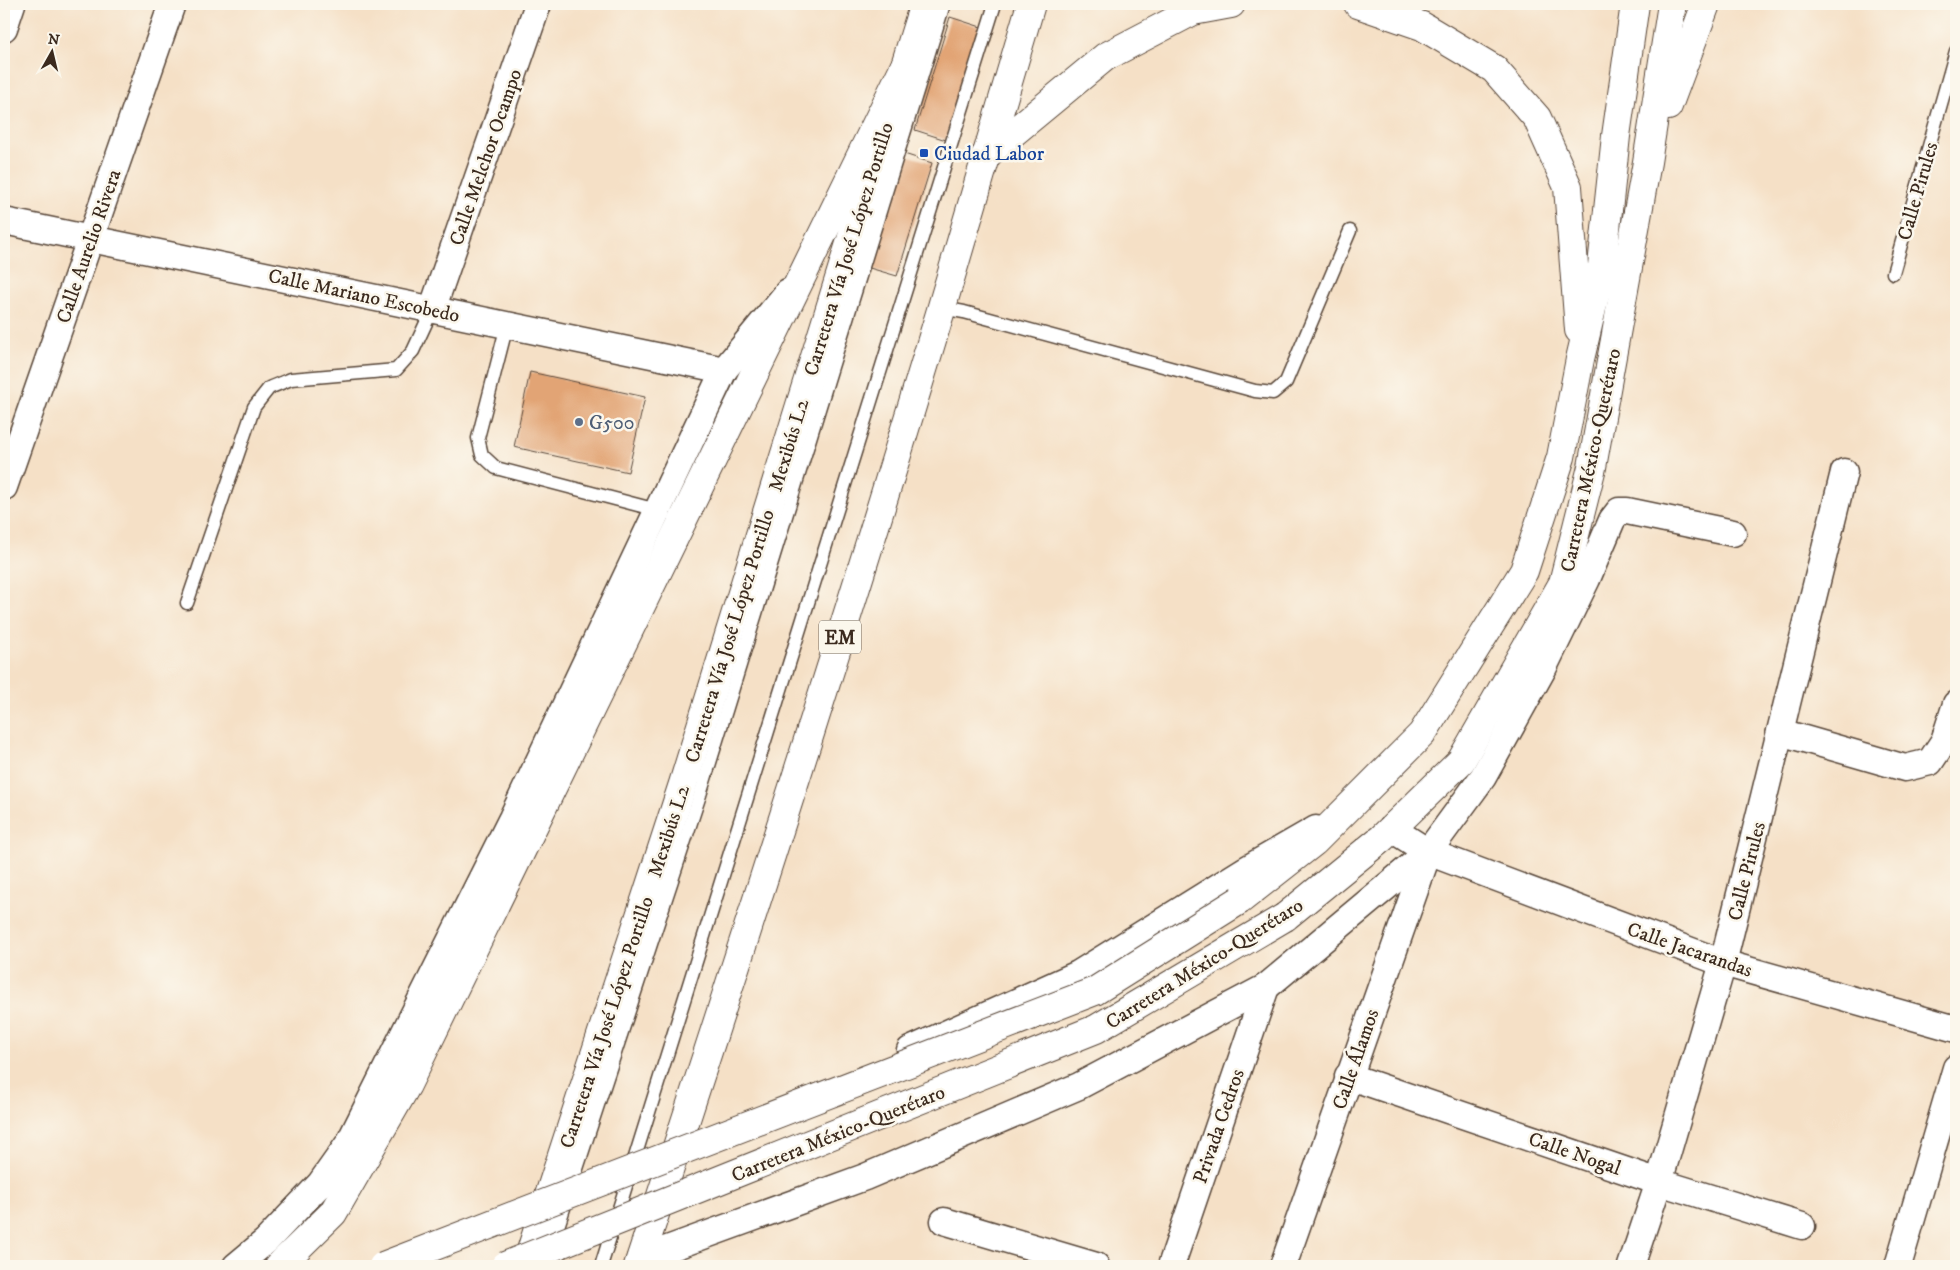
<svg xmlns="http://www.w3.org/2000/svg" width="1960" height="1270" viewBox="0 0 1960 1270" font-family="'IM FELL DW Pica',serif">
<rect width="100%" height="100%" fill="#fbf7ec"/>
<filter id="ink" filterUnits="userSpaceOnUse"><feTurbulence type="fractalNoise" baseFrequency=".02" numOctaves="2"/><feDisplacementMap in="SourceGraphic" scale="10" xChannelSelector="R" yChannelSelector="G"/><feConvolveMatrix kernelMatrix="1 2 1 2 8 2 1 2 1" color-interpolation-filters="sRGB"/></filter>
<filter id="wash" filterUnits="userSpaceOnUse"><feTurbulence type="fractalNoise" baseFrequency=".0096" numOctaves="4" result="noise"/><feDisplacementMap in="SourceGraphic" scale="20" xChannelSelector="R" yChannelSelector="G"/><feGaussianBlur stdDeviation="1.12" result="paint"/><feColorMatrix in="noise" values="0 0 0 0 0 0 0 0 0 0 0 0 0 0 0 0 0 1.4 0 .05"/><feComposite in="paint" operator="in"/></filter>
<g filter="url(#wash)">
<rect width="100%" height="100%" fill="#f5e0c6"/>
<g id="blocks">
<g fill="#e2a475">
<polygon points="950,17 981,27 946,140 915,130"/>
<polygon points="901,153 932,163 897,276 866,267"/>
<polygon points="530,372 645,397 628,472 514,447"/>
</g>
</g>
</g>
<g filter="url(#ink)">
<use href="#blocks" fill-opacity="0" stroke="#574537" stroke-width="1"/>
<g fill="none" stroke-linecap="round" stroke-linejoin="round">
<defs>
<g id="lane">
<polyline points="1893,273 1956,51"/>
<polyline points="942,308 964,312 1255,391 1273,393 1286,382 1350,231"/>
<polyline points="507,325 478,438 482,455 496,468 657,510"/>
<polyline points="187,603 254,407 269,388 291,379 396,370 413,351 432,310"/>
<polyline points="545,1266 700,795 944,4"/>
<polyline points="601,1266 995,4"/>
</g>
<g id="street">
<polyline points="4,28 12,4"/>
<polyline points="4,221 724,370"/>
<polyline points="432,310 538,4"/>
<polyline points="4,487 172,4"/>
<polyline points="1780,732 1905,768 1930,762 1944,741 1956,704"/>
<polyline points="1392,829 1428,852 1723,963 1956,1029"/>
<polyline points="910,1050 1078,974 1245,870 1316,829"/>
<polyline points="1348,1076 1659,1182 1802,1226"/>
<polyline points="944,1221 1096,1266"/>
<polyline points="640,1259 865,1177 1079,1086 1266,987 1428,852 1483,777 1543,669 1587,579 1612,520 1619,511 1627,511 1733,533"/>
<polyline points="236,1266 266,1241 320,1184 349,1143 512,818 724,370 788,292"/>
<polyline points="1171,1266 1266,987"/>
<polyline points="1283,1266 1428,853"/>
<polyline points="1631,1266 1659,1182 1723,963 1844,472"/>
<polyline points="1898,1266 1956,1068"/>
</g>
<g id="primary">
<polyline points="526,1266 683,784 924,4"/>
<path d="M638,1266c104,-317 207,-636 303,-956 31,-102 59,-204 90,-306"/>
</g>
<g id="highway">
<polyline points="1358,4 1422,26 1494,69 1537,118 1568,187 1579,330"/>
<polyline points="1668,106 1706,4"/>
<polyline points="985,156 1105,57 1193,11 1231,4"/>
<polyline points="1240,900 1314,842 1422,734 1524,571 1561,457 1580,359 1602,266 1616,136 1635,4"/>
<polyline points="1285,917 1382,838 1461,761 1563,583 1592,467 1647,162 1672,4"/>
<polyline points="279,1266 333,1213 407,1085 907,61"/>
</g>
</defs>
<use href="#lane" stroke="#574537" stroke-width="15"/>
<use href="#street" stroke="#574537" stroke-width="29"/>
<use href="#primary" stroke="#574537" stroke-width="30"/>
<use href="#highway" stroke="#574537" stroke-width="30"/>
<use href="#lane" stroke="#fff" stroke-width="12"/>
<use href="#street" stroke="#fff" stroke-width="26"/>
<use href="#primary" stroke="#fff" stroke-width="28"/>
<use href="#highway" stroke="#fff" stroke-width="28"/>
<defs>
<g id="highway-bridge">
<polyline points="383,1266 1095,991 1240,900"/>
<polyline points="505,1266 1096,1029 1285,917"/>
</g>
</defs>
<use href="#highway-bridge" stroke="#574537" stroke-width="30" stroke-linecap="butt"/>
<use href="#highway-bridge" stroke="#fff" stroke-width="28"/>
</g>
</g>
<rect fill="#1a4fb4" stroke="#fbf7ec" stroke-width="2" x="919" y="148" width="10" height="10" rx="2.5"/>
<circle fill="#5c6f8a" stroke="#fbf7ec" stroke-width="2" cx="579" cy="422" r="5"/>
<g text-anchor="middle" stroke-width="5" stroke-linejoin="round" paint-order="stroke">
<rect fill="#fbf7ec" stroke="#75685c" stroke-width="1" x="819" y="620.5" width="42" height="33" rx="4"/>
<g font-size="19" font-weight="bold" fill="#3b2a1e">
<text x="840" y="644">EM</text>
</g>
<g font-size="20" fill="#164399" stroke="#fbf7ec" text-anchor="start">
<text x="934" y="160">Ciudad Labor</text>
</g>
<g font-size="20" fill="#3b2a1e" stroke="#fbf7ec">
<text transform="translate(485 157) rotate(-71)" y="7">Calle Melchor Ocampo</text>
<text transform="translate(1917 191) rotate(-74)" y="7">Calle Pirules</text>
<text transform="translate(88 246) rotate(-71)" y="7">Calle Aurelio Rivera</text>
<text transform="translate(848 249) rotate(-73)" y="7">Carretera Vía José López Portillo</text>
<text transform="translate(364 295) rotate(12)" y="7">Calle Mariano Escobedo</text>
<text transform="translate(788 445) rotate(-73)" y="7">Mexibús L2</text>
<text transform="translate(1590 460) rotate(-78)" y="7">Carretera México-Querétaro</text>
<text transform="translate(729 636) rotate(-73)" y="7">Carretera Vía José López Portillo</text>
<text transform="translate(668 831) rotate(-72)" y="7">Mexibús L2</text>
<text transform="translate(1746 871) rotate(-76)" y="7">Calle Pirules</text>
<text transform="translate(1690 949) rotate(19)" y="7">Calle Jacarandas</text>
<text transform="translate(1204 963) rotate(-32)" y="7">Carretera México-Querétaro</text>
<text transform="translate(606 1022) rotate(-72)" y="7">Carretera Vía José López Portillo</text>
<text transform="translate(1355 1059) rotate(-71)" y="7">Calle Álamos</text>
<text transform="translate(1218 1126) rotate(-71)" y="7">Privada Cedros</text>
<text transform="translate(838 1133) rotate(-22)" y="7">Carretera México-Querétaro</text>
<text transform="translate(1575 1153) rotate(19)" y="7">Calle Nogal</text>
</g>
<g font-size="20" fill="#4e5e75" stroke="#fbf7ec" text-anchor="start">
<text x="589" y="429">G500</text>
</g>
</g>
<rect width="1960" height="1270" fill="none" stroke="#fbf7ec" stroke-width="20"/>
<g transform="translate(52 52) rotate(8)" stroke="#fbf7ec" stroke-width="4" paint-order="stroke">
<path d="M0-4L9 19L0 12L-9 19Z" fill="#3b2a1e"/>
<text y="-8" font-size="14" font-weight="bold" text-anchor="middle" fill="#3b2a1e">N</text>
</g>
</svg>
